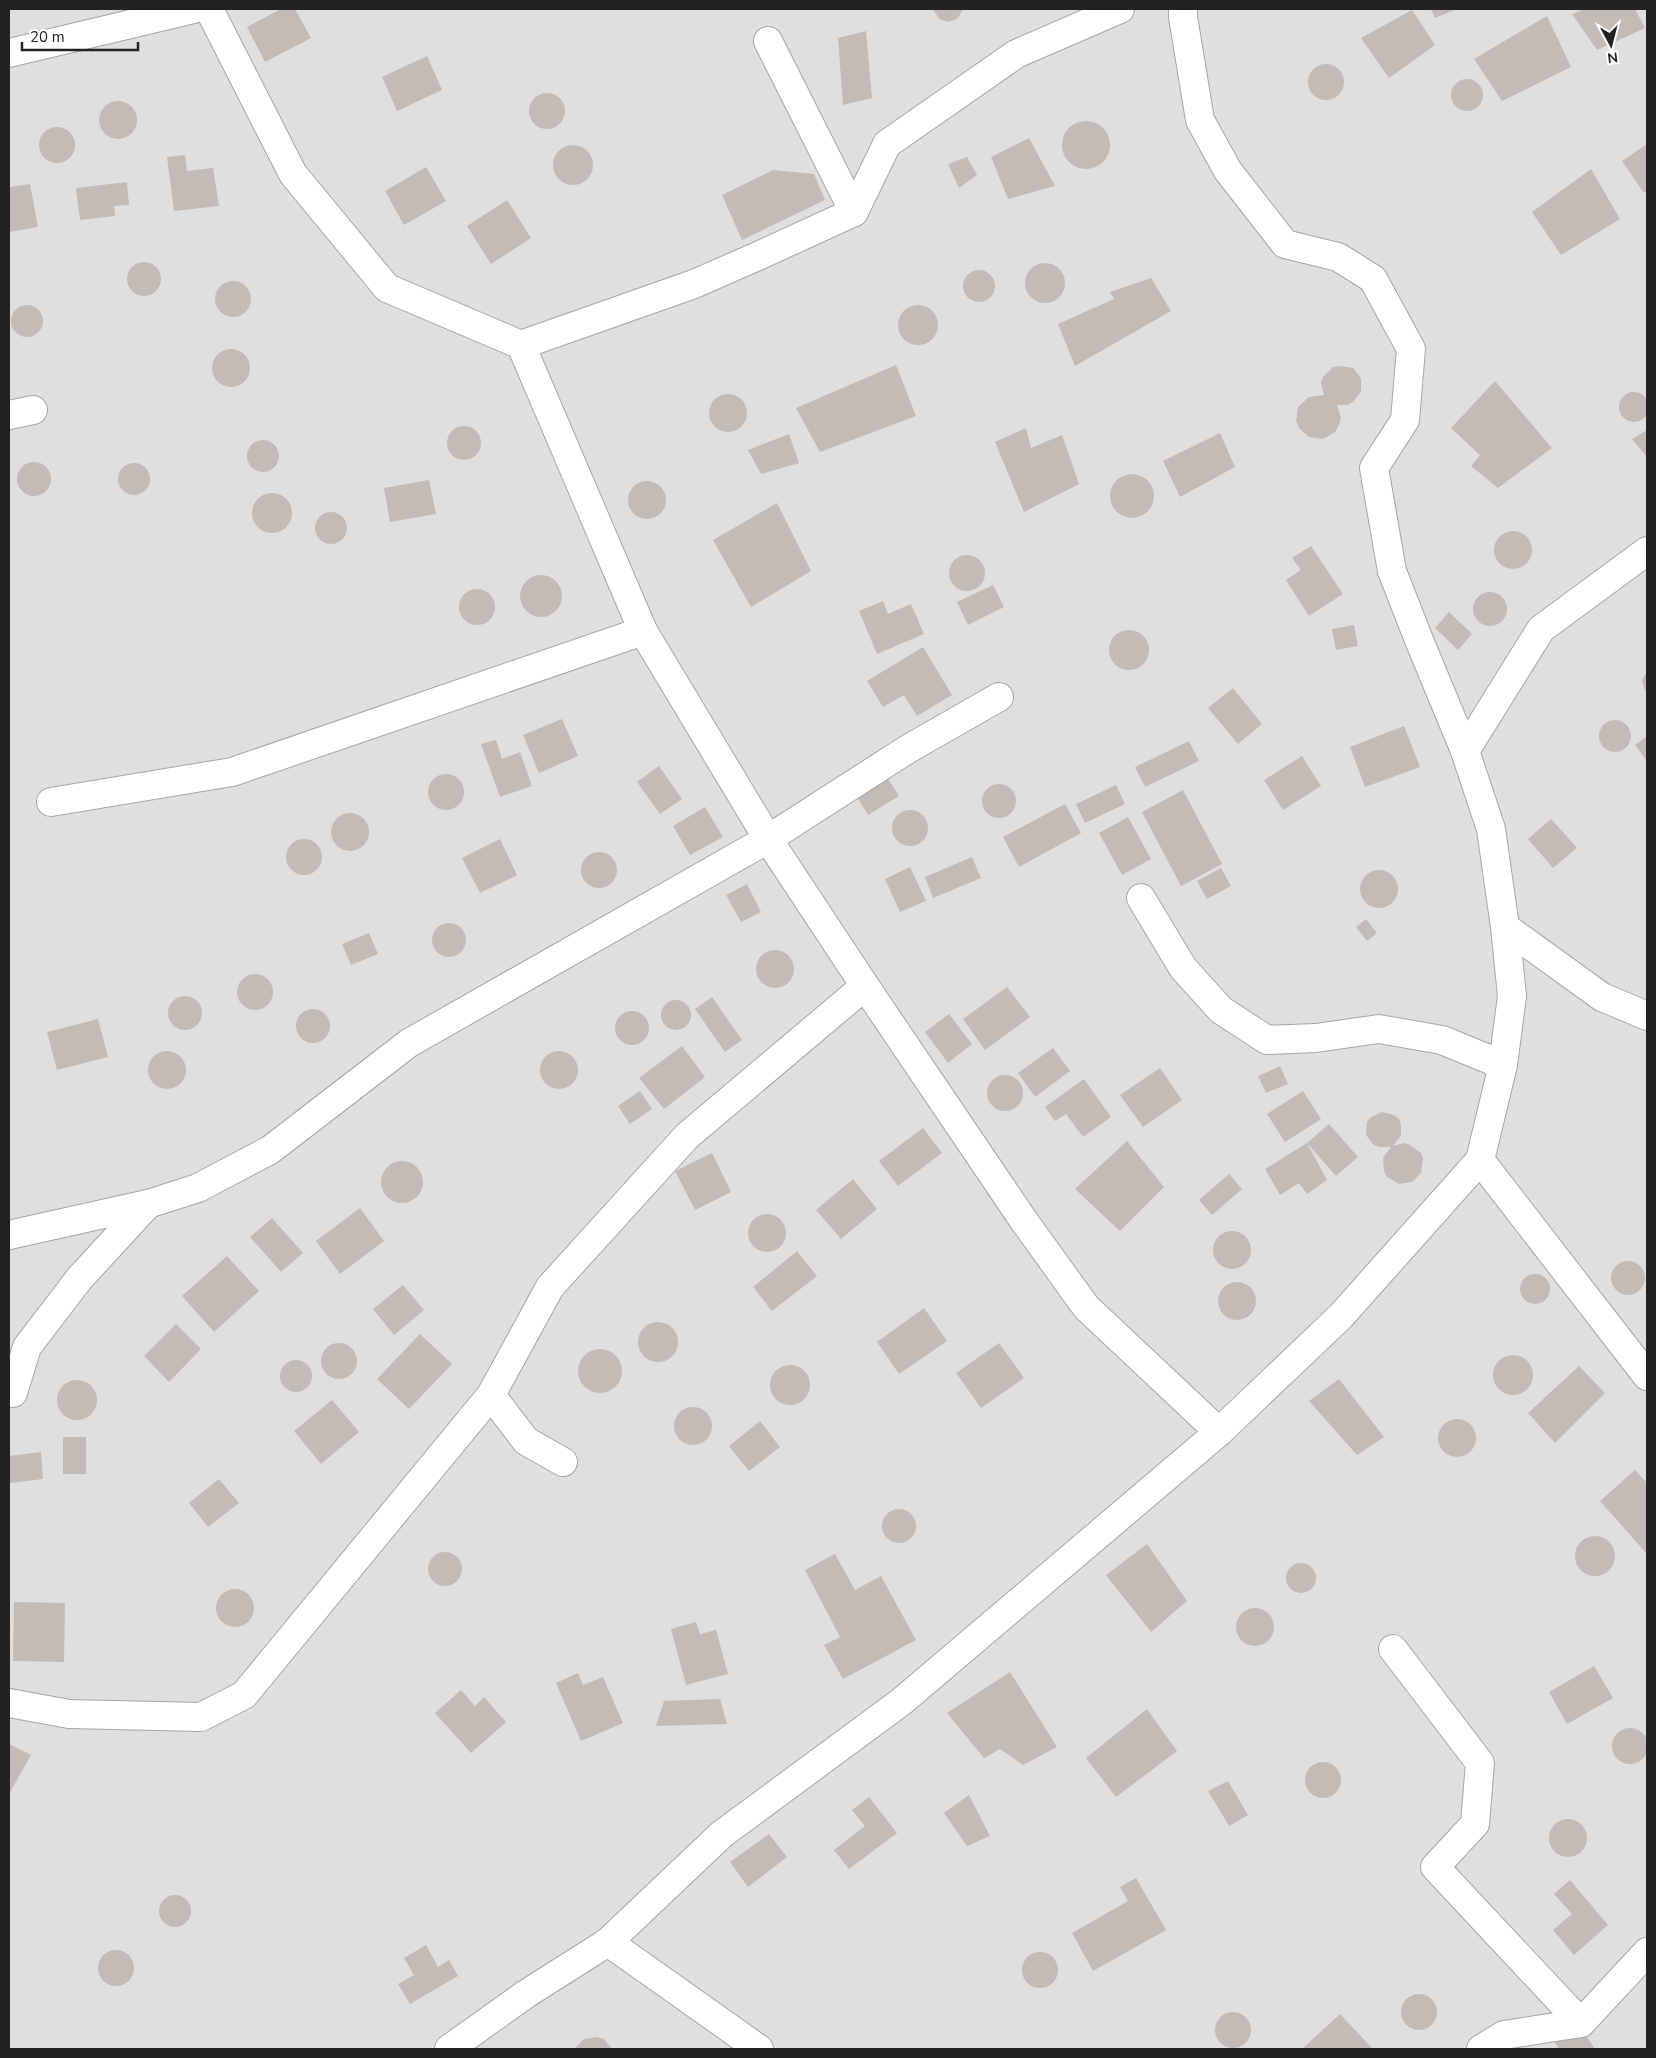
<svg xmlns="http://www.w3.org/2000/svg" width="1656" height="2058" viewBox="0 0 1656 2058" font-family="'Nunito Sans',sans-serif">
<rect width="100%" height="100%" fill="#f2efe9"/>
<rect fill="#e0dfdf" x="9" y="9" width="1638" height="2040"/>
<g fill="#c3bbb5">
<polygon points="281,9 295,9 311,38 265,62 247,27"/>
<polygon points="933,9 963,9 958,18 949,22 939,19"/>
<polygon points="1431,9 1457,9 1435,18"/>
<polygon points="1585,9 1635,9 1645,28 1597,50 1572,14"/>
<polygon points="1412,10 1435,45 1389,78 1361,38"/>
<polygon points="1547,16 1571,67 1502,101 1474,59"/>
<polygon points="866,31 872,98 843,105 838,38"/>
<polygon points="427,56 442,90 397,111 382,77"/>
<circle cx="1326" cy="82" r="18"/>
<circle cx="1467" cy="95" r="16"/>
<circle cx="547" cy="111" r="18"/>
<circle cx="118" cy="120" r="19"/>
<circle cx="1086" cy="145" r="24"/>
<circle cx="57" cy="145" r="18"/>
<polygon points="1029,138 1055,186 1008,199 991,157"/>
<polygon points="1647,144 1647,191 1644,193 1622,161"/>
<circle cx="573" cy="165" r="20"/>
<polygon points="185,155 187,171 213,168 219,206 174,211 167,157"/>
<polygon points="967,157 977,175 959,188 948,164"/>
<polygon points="426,167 446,201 404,225 385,191"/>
<polygon points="1591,169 1620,219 1561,255 1532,212"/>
<polygon points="773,170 814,174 825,200 742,240 722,195"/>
<polygon points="127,182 129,205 114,206 115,216 80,220 76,188"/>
<polygon points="30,184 38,227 9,232 9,187"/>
<polygon points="507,200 531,238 491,264 467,226"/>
<circle cx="144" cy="279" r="17"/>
<circle cx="1045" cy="283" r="20"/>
<circle cx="979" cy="286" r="16"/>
<polygon points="1151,278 1171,311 1075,366 1058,324 1114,299 1110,292"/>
<circle cx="233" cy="299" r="18"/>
<circle cx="27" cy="321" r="16"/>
<circle cx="918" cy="325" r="20"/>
<circle cx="231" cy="368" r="19"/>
<polygon points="896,365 916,416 820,452 796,408"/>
<polygon points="1340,366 1353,368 1358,374 1361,379 1361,392 1353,402 1347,405 1337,405 1341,418 1339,425 1335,432 1323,439 1309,437 1299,428 1296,421 1298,407 1309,397 1324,395 1321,383 1323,377 1333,367"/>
<polygon points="1495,381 1552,448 1498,488 1471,466 1480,455 1451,428"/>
<circle cx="1634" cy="407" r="15"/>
<circle cx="728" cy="413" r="19"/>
<circle cx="464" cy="443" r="17"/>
<polygon points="1026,428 1031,448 1062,435 1079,484 1024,512 995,442"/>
<polygon points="1647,430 1647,457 1632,439"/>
<polygon points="1220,433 1235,467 1180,497 1163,461"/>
<polygon points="789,434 799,463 761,474 748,450"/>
<circle cx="263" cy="456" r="16"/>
<circle cx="34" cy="479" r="17"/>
<circle cx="134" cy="479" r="16"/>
<circle cx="1132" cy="496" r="22"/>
<polygon points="429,480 436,514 390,522 384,488"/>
<circle cx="647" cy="500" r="19"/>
<circle cx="272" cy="513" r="20"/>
<polygon points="777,503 811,571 751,607 713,540"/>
<circle cx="331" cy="528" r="16"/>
<circle cx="1513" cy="550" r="19"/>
<polygon points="1311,546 1343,594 1309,616 1286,580 1301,570 1292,558"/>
<circle cx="967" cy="573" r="18"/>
<circle cx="541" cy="596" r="21"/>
<polygon points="993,585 1004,607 968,625 957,602"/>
<circle cx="477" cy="607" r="18"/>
<circle cx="1490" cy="609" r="17"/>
<polygon points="883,601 888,614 911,604 924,634 877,654 859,611"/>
<polygon points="1449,612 1472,634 1458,650 1435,628"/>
<polygon points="1354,625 1358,646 1336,650 1332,629"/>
<circle cx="1129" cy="650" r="20"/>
<polygon points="923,647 952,695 917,716 904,695 883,707 867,681"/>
<polygon points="1647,672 1647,694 1643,685 1642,680"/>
<polygon points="1233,688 1262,724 1238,744 1208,708"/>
<polygon points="562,719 578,756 539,773 523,735"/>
<circle cx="1615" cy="736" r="16"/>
<polygon points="1404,726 1420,767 1365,787 1350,747"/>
<polygon points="1647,736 1647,761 1635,745"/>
<polygon points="496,740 502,759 520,752 532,786 500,797 481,744"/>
<polygon points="1189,741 1199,761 1145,787 1135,767"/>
<polygon points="1302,756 1321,786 1283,810 1264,780"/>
<polygon points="659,766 682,799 660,814 637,782"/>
<circle cx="446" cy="792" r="18"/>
<polygon points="887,777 899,796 868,815 856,795"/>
<circle cx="999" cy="801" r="17"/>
<polygon points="1116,785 1125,804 1085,823 1076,804"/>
<polygon points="1183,790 1222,864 1181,886 1142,812"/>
<polygon points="1065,804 1081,833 1019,867 1003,837"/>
<polygon points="705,807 723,837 690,855 673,826"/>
<circle cx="910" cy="828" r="18"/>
<circle cx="350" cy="832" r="19"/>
<polygon points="1128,817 1151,859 1122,875 1099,833"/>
<polygon points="1551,819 1577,848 1553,868 1528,839"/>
<circle cx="304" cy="857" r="18"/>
<polygon points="500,839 517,875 480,893 462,858"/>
<circle cx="599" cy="870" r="18"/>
<polygon points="972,857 981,878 933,898 925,877"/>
<polygon points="910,867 926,901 900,912 885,879"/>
<polygon points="1221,868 1231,886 1207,899 1197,881"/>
<circle cx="1379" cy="889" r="19"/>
<polygon points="747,884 761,912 741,922 726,895"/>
<polygon points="1366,919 1377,933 1367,941 1356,927"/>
<circle cx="449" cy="940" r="17"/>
<polygon points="369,933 378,954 351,965 342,944"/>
<circle cx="775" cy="969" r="19"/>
<circle cx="255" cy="992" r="18"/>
<polygon points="1007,987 1030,1017 985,1050 963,1019"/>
<circle cx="185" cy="1013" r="17"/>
<polygon points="712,997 742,1040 725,1052 695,1009"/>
<circle cx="676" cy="1015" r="15"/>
<circle cx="313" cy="1026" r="17"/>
<circle cx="632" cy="1028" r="17"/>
<polygon points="949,1014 972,1044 948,1063 925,1032"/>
<polygon points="98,1019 108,1057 57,1070 47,1032"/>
<polygon points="682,1046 705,1077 664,1109 639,1078"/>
<polygon points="1053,1048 1070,1071 1035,1097 1018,1073"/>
<circle cx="559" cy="1070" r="19"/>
<circle cx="167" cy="1070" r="19"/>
<polygon points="1280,1066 1288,1084 1266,1093 1258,1076"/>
<polygon points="1160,1068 1182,1100 1143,1127 1120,1095"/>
<circle cx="1005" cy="1093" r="18"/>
<polygon points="1084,1079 1111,1117 1083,1137 1066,1114 1055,1121 1045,1107"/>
<polygon points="640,1091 652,1109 630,1124 618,1106"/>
<polygon points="1303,1091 1321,1119 1285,1142 1267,1114"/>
<polygon points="1382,1112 1394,1115 1399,1119 1401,1125 1401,1135 1393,1146 1404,1143 1410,1145 1421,1153 1423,1159 1421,1173 1412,1182 1399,1184 1387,1177 1384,1171 1383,1158 1391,1147 1379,1147 1374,1145 1366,1135 1367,1122 1371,1117"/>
<polygon points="1329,1124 1358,1157 1336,1176 1307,1143"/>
<polygon points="923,1128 942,1153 898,1186 879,1161"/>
<polygon points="1127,1141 1164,1187 1120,1231 1075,1189"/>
<polygon points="1307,1143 1327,1180 1307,1194 1299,1183 1280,1195 1265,1169"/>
<polygon points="712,1153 731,1192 695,1210 675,1171"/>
<circle cx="402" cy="1182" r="21"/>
<polygon points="1229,1174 1242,1189 1212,1215 1199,1200"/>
<polygon points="853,1179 877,1209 841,1239 816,1210"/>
<polygon points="360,1208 384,1241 340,1274 316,1241"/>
<circle cx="767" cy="1233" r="19"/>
<polygon points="272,1218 303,1253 281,1272 250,1237"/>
<circle cx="1232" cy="1250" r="19"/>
<polygon points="797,1251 817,1276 772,1311 753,1287"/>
<polygon points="227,1256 259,1291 214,1332 182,1296"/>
<circle cx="1628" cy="1278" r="17"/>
<circle cx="1535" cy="1289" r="15"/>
<circle cx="1237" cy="1301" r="19"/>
<polygon points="403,1285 424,1310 394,1335 373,1309"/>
<polygon points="924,1308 947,1341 899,1374 877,1342"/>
<circle cx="658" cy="1342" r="20"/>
<polygon points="176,1324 201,1349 169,1382 144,1356"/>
<polygon points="420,1334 452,1364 409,1409 377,1379"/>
<polygon points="999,1343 1024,1378 981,1408 956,1373"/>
<circle cx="339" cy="1361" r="18"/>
<circle cx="600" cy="1371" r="22"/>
<circle cx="1513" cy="1375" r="20"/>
<circle cx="296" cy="1376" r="16"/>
<circle cx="790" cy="1385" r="20"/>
<polygon points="1579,1366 1605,1393 1555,1443 1528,1413"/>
<polygon points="1339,1379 1384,1437 1357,1455 1309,1401"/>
<circle cx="77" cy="1400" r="20"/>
<polygon points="332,1400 359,1432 321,1464 294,1431"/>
<circle cx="693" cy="1426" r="19"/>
<circle cx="1457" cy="1438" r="19"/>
<polygon points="760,1421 780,1447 749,1471 729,1446"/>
<rect x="63" y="1437" width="23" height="37"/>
<polygon points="41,1452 43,1479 10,1483 9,1456"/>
<polygon points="1635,1470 1647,1483 1647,1554 1600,1501"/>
<polygon points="219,1479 239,1503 208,1527 189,1503"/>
<circle cx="899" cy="1526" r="17"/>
<circle cx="1595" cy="1556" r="20"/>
<polygon points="1147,1544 1187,1601 1151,1632 1106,1575"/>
<circle cx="445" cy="1569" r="17"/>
<polygon points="835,1554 855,1590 881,1576 916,1640 843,1679 824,1645 840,1637 805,1570"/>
<circle cx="1301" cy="1578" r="15"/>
<circle cx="235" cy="1608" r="19"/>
<polygon points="14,1602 65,1603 64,1662 13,1661"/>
<circle cx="1255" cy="1627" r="19"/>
<polygon points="696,1622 700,1634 716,1630 728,1674 686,1685 671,1629"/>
<polygon points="1594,1666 1613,1698 1567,1724 1549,1692"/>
<polygon points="1010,1672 1057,1747 1023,1765 1000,1749 984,1758 947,1713"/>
<polygon points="578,1673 583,1685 603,1677 623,1723 581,1741 556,1683"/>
<polygon points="461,1690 475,1706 484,1697 506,1722 471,1753 435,1713"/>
<polygon points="720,1699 727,1724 656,1726 664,1701"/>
<polygon points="1147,1709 1177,1751 1116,1797 1086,1758"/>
<circle cx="1630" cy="1746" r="18"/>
<polygon points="9,1744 31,1755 9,1794"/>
<circle cx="1323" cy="1780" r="18"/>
<polygon points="1228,1781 1248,1815 1229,1826 1208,1791"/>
<polygon points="969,1795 990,1836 967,1846 944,1813"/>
<polygon points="869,1797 897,1833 849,1869 834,1850 865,1826 852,1810"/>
<circle cx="1568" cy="1838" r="19"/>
<polygon points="769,1834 787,1857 748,1887 730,1862"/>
<polygon points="1136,1878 1166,1930 1093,1971 1072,1933 1128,1901 1120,1887"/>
<polygon points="1570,1880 1608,1925 1574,1955 1553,1930 1572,1914 1554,1894"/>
<circle cx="175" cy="1911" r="16"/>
<polygon points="426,1945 438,1967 449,1960 458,1976 410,2004 398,1984 414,1975 404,1958"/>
<circle cx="116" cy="1968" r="18"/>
<circle cx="1040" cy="1970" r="18"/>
<circle cx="1419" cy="2012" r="18"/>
<circle cx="1233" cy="2030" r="18"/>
<polygon points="1340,2014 1373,2049 1302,2049"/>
<polygon points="1578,2024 1595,2049 1559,2049 1553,2040"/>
<polygon points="597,2037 604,2039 612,2049 574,2049 584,2039"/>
</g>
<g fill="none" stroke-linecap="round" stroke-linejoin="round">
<defs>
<g id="street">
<polyline points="209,9 293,174 387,288 521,345 643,631 768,839 865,986 1024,1221 1086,1307 1219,1432"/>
<polyline points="768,41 854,212"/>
<polyline points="9,53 194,9"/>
<polyline points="521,345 694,284 758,256 854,212 887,144 1016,54 1120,9"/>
<polyline points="9,415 33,410"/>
<polyline points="1465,751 1541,629 1647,551"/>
<polyline points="51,802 232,772 643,631"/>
<polyline points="1141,898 1183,968 1221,1010 1267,1040 1316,1038 1379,1029 1442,1040 1503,1065"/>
<polyline points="1505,927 1602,997 1647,1016"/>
<polyline points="1480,1160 1647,1376"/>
<polyline points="9,1235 148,1204 198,1188 270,1150 409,1043 768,839 908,749 999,697"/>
<polyline points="13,1393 27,1347 79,1279 148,1204"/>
<polyline points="491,1395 526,1441 563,1462"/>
<polyline points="1393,1649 1480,1763 1475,1824 1435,1867 1581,2023"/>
<polyline points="9,1703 69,1714 201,1717 244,1695 491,1395 550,1287 687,1136 865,986"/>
<polyline points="608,1942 759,2049"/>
<polyline points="449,2049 526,1994 608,1942 722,1834 901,1702 1219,1432 1341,1316 1480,1160 1503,1065 1512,996 1505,927 1491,829 1465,751 1419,640 1392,571 1374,468 1405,420 1411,349 1373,279 1338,257 1285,244 1228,171 1200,120 1183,17 1183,9"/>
<polyline points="1481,2049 1504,2035 1581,2023 1647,1952"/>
</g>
</defs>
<use href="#street" stroke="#a6a6a6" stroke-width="30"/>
<use href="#street" stroke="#fff" stroke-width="28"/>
</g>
<rect width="1656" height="2058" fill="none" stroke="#222222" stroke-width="20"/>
<g transform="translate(1611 45) rotate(173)" stroke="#ffffff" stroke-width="4" paint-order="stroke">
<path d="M0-4L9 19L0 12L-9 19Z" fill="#222222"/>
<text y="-8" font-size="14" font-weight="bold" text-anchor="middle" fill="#222222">N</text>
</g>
<path d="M22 42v8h116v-8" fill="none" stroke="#222222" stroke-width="2.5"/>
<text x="30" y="42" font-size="15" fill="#222222" stroke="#ffffff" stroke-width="4" paint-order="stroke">20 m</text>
</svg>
